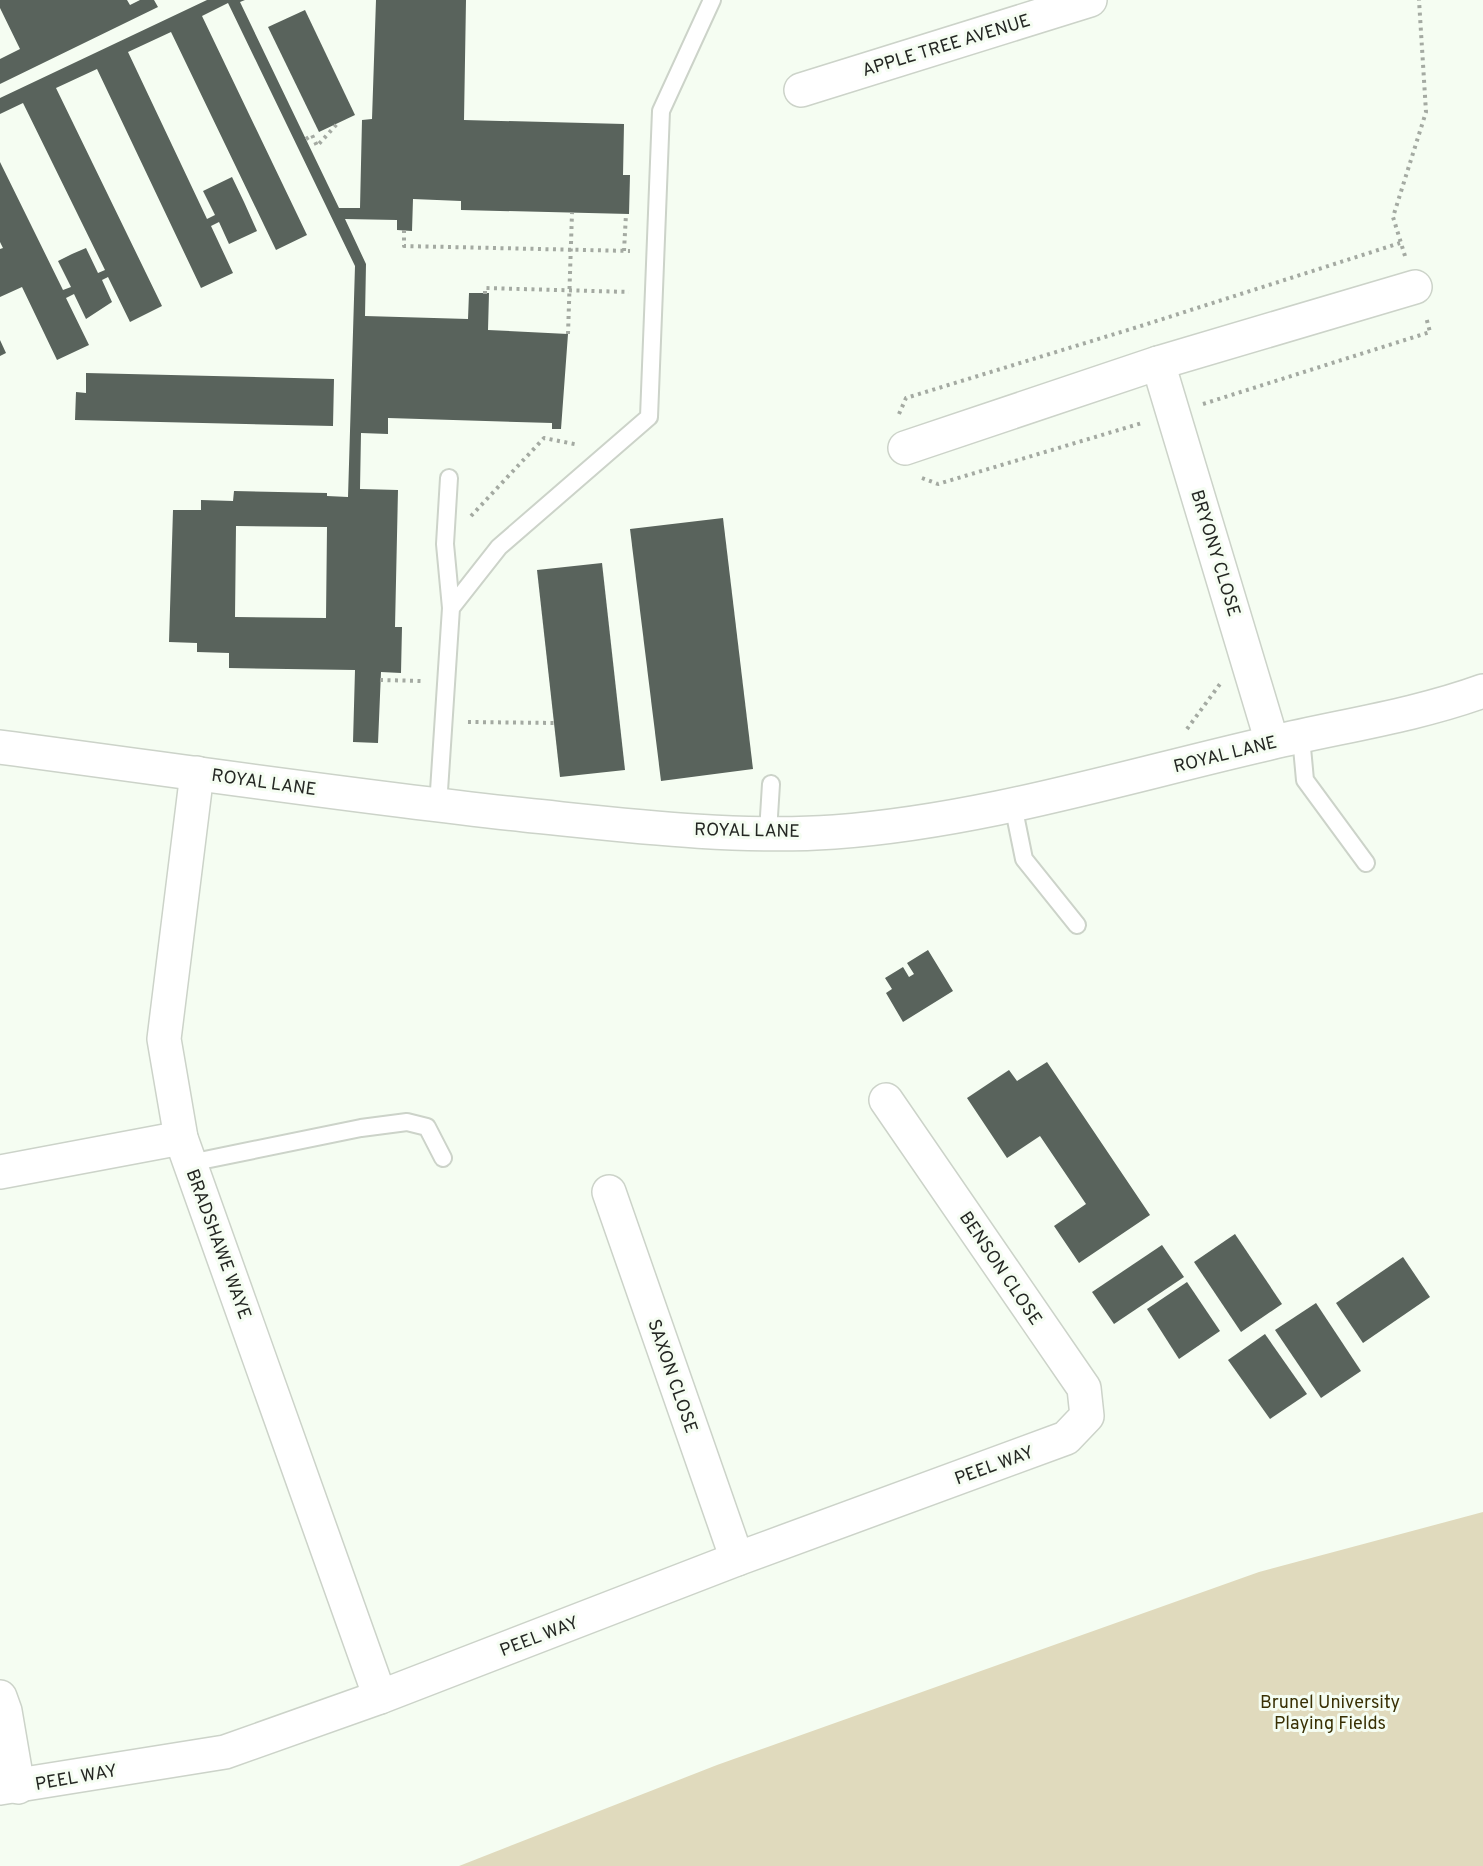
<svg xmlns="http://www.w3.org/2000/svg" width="1483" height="1866" viewBox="0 0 1483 1866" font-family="Overpass,sans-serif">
<rect width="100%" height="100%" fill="#f5fdf2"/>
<polygon fill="#e0dabd" points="1483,1512 1483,1866 459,1866 717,1765 1259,1572"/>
<g fill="#59635c" fill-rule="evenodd">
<polygon points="0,0 127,0 130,5 140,0 154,0 158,7 0,84 0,59 20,49 0,8"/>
<path d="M207,0h38l-5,2 99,206h21l2,-88 10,-1 4,-119h90l-2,120 160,4 -1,51h7l-1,39 -168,-4v-9l-48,-2 -1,32 -15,-1v-10l-52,-1 21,45 -1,52 103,3 1,-26h20l-1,37 80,4 -7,95h-9v-6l-164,-5v16l-27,-1 -1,56 38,1 -3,137h7l-1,46 -20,-1 -3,71 -25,-1 2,-72 -126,-2v-15l-32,-1v-9l-28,-1 4,-132h28v-10l32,1 1,-10 93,2v3l21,1 7,-231 -127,-263 -26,13 105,219 -31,15 -105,-218 -43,20 79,167 8,-4 -12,-24 29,-14 12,25 13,29 -28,13 -10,-22 -8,4 22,47 -32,15 -104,-219 -41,19 106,218 -32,16 -22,-45 -6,3 10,22 -26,17 -12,-25 -8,4 23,47 -32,15 -35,-73 -22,10v-48l3,-1 -3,-6v-80l63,128 8,-3 -13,-26 14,-7 14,-6 12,25 7,-3 -82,-167 -23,11v-16zM236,526l91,1 -1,91 -91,-1z"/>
<polygon points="305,10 355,115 319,132 268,27"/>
<polygon points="0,340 6,353 0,356"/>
<polygon points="86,373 334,379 333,426 75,420 76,392 86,393"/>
<polygon points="723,518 753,769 661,781 630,529"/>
<polygon points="602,563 625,770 560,777 537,570"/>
<polygon points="928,950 953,991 903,1022 886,993 892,989 885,978 903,967 909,977 914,974 907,963"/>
<polygon points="1047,1062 1150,1215 1079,1263 1054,1226 1086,1204 1040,1136 1007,1158 967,1098 1009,1070 1017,1081"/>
<polygon points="1235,1234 1282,1304 1241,1332 1194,1262"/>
<polygon points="1162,1245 1184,1277 1114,1324 1092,1292"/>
<polygon points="1403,1257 1430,1297 1363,1343 1336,1303"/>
<polygon points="1187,1282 1220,1331 1179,1359 1147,1309"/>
<polygon points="1316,1303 1361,1371 1321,1398 1275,1330"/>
<polygon points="1265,1334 1307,1394 1270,1419 1228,1360"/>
</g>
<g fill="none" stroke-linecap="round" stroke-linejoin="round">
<defs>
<g id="service">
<polyline points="449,478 445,544 451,608"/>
<polyline points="1301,737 1305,780 1366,863"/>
<polyline points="1013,805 1024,859 1077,925"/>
<polyline points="438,806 451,608 499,547 649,417 661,111 712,0"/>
<polyline points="768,832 771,784"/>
<polyline points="190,1163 361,1128 407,1122 427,1127 443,1158"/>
</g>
<g id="minor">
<polyline points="801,90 1090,0"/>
<polyline points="1158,363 1272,742"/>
<polyline points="905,448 1158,363 1415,287"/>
<polyline points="197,773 164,1039 181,1138 380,1697"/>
<polyline points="0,1172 181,1138"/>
<polyline points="609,1192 737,1559"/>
<polyline points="0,1697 5,1711 18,1787"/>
<polyline points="0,1788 225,1752 380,1697 737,1559 1066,1438 1087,1416 1084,1388 886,1100"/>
</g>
<path id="tertiary" d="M0,747c175,23 349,49 525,68 99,10 210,24 309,17 149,-11 292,-56 436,-89 71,-17 144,-27 213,-52"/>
</defs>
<use href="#service" stroke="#ccd3c9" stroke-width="20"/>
<use href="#minor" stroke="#ccd3c9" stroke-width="36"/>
<use href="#tertiary" stroke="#ccd3c9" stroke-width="36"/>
<g stroke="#a4aaa2" stroke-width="4" stroke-dasharray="3 4.5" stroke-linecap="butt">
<polyline points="306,139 312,135 317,146 337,124"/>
<polyline points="404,230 404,246 630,251"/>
<polyline points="624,251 626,214"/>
<polyline points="1405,256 1393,217 1426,112 1419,0"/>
<polyline points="485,294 485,288 629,292"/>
<polyline points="568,334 572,213"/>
<polyline points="1203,404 1430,332 1426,317"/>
<polyline points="899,414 906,398 1144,325 1400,243"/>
<polyline points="922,478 938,484 1142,423"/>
<polyline points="471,516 544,438 579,445"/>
<polyline points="380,680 421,681"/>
<polyline points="468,722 554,723"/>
<polyline points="1187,729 1220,684"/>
</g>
<use href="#service" stroke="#fff" stroke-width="16"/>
<use href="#minor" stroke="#fff" stroke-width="33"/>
<use href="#tertiary" stroke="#fff" stroke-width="33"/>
</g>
<g text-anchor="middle" stroke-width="6" stroke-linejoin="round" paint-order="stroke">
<g font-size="18" fill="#242723" stroke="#f5fdf2">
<text transform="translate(946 45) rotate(-17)" y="6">APPLE TREE AVENUE</text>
<text transform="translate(1216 553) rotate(73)" y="6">BRYONY CLOSE</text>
<text transform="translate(1225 754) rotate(-14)" y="6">ROYAL LANE</text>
<text transform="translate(264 782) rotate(8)" y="6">ROYAL LANE</text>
<text transform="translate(747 830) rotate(1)" y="6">ROYAL LANE</text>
<text transform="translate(219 1244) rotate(70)" y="6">BRADSHAWE WAYE</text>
<text transform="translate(1001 1268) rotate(56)" y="6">BENSON CLOSE</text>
<text transform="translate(673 1376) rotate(71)" y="6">SAXON CLOSE</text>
<text transform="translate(994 1465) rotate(-20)" y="6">PEEL WAY</text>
<text transform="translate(539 1636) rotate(-21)" y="6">PEEL WAY</text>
<text transform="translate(76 1777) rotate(-10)" y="6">PEEL WAY</text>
</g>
<g font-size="18" fill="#393004" stroke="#f5fdf2">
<text x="1330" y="1708">Brunel University<tspan x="1330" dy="21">Playing Fields</tspan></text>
</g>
</g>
</svg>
